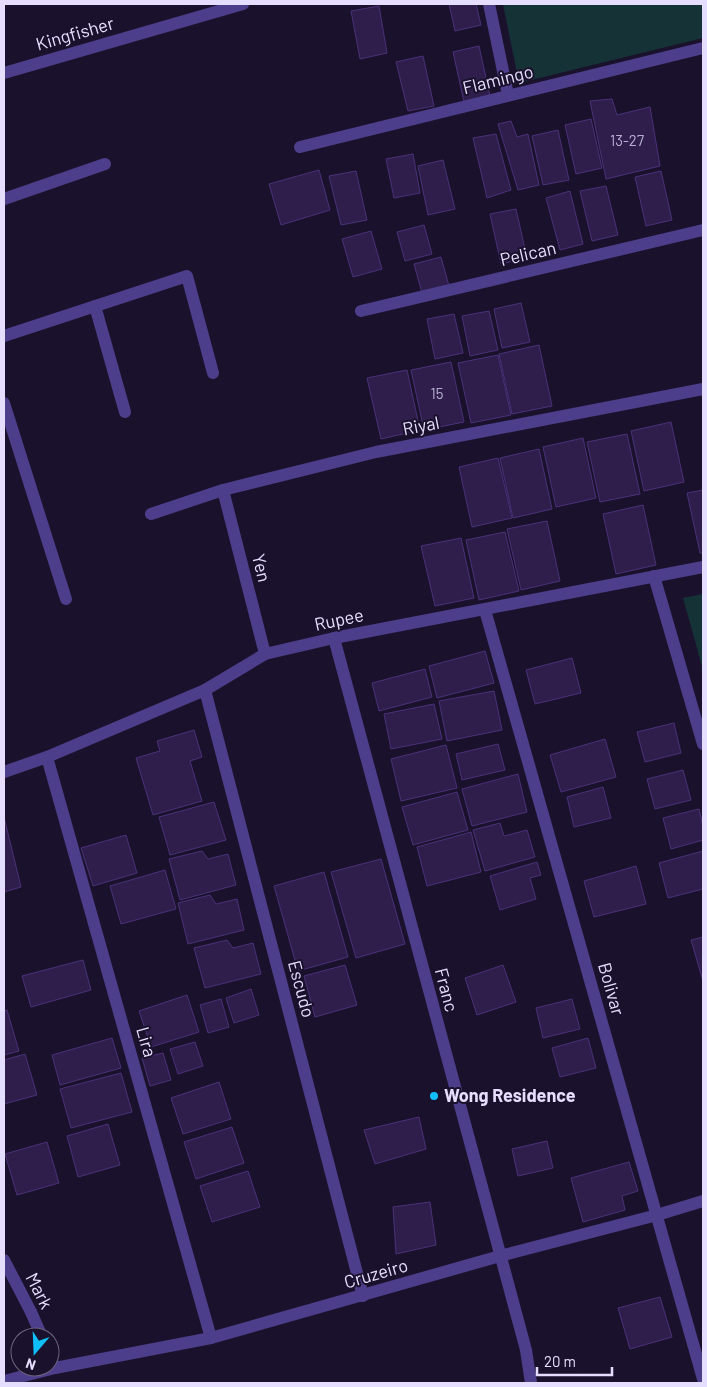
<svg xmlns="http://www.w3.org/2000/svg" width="707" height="1387" viewBox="0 0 707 1387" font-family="Barlow,sans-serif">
<rect width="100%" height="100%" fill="#1a122c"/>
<g fill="#153236">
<polygon points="503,4 703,4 703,38 519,83"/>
<polygon points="703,594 703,670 683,598"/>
</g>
<g fill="#2f1e4c" stroke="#4a3178">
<polygon points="449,4 476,4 481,25 455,31"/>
<polygon points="379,6 387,53 360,59 351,11"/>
<polygon points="479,46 490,96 464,102 453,52"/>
<polygon points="423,56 434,106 408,111 396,62"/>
<polygon points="612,99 617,115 650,107 660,166 606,179 590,101"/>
<polygon points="591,119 602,168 576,174 565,125"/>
<polygon points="511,121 517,137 528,134 539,185 518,190 498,124"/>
<polygon points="558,130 569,180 543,185 532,136"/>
<polygon points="496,134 511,190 487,198 473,138"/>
<polygon points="413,154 420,193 394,198 386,159"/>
<polygon points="443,160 455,209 428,215 418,166"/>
<polygon points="319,170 330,210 281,225 269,184"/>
<polygon points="356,171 367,220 341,225 329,176"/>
<polygon points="661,171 672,220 646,226 635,177"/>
<polygon points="606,186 618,235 592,241 580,191"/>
<polygon points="570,191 583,244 560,250 546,198"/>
<polygon points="516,209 527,258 501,264 490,214"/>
<polygon points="424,225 432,254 405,261 397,232"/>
<polygon points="371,231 382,269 353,277 342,239"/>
<polygon points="441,257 449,286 422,293 414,264"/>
<polygon points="521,303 530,342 502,348 494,309"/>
<polygon points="489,311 498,350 470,356 462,316"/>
<polygon points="454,314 463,353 435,359 427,319"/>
<polygon points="539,345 552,406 512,414 499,354"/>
<polygon points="498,355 511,415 471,423 458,363"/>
<polygon points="451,362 464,422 424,430 411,370"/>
<polygon points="407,370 420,430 381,439 367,378"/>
<polygon points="671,422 684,482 644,491 631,431"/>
<polygon points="627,434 640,494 600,502 587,442"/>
<polygon points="583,438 596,498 556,507 543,447"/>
<polygon points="539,449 552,509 513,518 500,458"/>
<polygon points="498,458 512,518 472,527 459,467"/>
<polygon points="703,490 703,553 700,553 687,493"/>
<polygon points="643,505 656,565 616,574 603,514"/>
<polygon points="547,521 560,581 521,590 507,529"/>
<polygon points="505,532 519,591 479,600 466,540"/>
<polygon points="461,538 474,598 435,606 421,546"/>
<polygon points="485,651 494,683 437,698 429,666"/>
<polygon points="572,658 581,693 535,704 526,670"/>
<polygon points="425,669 432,697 379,711 372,683"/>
<polygon points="494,691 502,730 447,741 439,701"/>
<polygon points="434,704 442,739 391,749 384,714"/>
<polygon points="674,723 681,753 645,762 637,732"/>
<polygon points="194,730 202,757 190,761 202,801 153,815 136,758 160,751 157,741"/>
<polygon points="605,739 616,777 561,792 550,755"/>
<polygon points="498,744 505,770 462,780 456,754"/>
<polygon points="446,745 457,788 401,801 391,759"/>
<polygon points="683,770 691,800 655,809 647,779"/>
<polygon points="518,774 527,812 472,826 462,789"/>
<polygon points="603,787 611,818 574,827 567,797"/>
<polygon points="457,792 468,830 413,845 402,807"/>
<polygon points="214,802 226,840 170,855 159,817"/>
<polygon points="699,809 703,826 703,840 671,849 663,818"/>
<polygon points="4,817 21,887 4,892"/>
<polygon points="500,823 504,836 527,830 535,857 485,871 473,830"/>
<polygon points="471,832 481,872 427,886 417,847"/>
<polygon points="126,835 137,873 93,886 81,848"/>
<polygon points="202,851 208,859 228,854 236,885 180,900 169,859"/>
<polygon points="703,851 703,889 668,898 659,863"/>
<polygon points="381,859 405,944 356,958 331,872"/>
<polygon points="537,862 541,875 530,878 536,899 500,910 490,876"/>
<polygon points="636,866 646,904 594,917 584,881"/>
<polygon points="165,870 176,909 121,924 110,886"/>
<polygon points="324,872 348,957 298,971 274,886"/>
<polygon points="210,895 216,904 237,899 244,930 188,944 178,903"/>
<polygon points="703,937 703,981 691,940"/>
<polygon points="227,940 233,948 253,943 261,974 205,988 194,948"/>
<polygon points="83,960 91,990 31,1007 22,976"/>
<polygon points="345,965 357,1005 315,1017 304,976"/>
<polygon points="503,965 516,1002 477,1015 465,978"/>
<polygon points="251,989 259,1015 234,1023 226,998"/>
<polygon points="187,995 199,1032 151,1047 139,1011"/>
<polygon points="221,999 229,1027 208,1033 200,1005"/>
<polygon points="572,999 580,1029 543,1038 536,1008"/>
<polygon points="7,1010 19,1051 4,1055 4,1011"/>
<polygon points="112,1038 121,1068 60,1085 52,1055"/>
<polygon points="588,1038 596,1068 560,1077 552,1048"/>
<polygon points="195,1042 203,1066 178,1074 170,1049"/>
<polygon points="163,1053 171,1080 150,1086 142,1058"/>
<polygon points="25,1054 37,1095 4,1104 4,1060"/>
<polygon points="121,1073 132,1112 71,1128 60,1089"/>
<polygon points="219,1082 231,1119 183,1134 171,1098"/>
<polygon points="419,1117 426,1149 375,1164 364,1130"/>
<polygon points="108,1124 120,1165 78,1177 67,1136"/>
<polygon points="232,1127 244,1163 196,1179 184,1142"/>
<polygon points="547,1141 553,1168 518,1176 512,1149"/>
<polygon points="47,1142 59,1183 17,1195 5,1154"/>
<polygon points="629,1162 638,1191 622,1196 625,1210 583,1222 571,1178"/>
<polygon points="248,1171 260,1207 212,1222 200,1186"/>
<polygon points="430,1202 436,1245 396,1254 393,1207"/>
<polygon points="660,1297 672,1337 630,1349 618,1308"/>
</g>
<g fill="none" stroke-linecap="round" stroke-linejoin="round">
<g stroke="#4c3e8a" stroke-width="12">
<polyline points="489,4 508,95"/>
<polyline points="4,73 243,4"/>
<polyline points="300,147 703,48"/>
<polyline points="4,199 105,164"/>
<polyline points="95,306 125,412"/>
<polyline points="361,311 703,230"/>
<polyline points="4,336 187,276 213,373"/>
<polyline points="4,403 66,599"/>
<polyline points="223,490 265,654"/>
<polyline points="151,514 223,490 376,452 703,389"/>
<polyline points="654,576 703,744"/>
<polyline points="485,610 703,1379"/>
<polyline points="334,638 526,1350 531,1383"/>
<polyline points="205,690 363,1296"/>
<polyline points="47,757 211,1338"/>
<polyline points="4,772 47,757 205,690 265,654 334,638 703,567"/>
<polyline points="4,1260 31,1312 42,1337"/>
<polyline points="50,1356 55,1368"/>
<polyline points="4,1381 55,1368 211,1338 500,1256 657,1215 703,1201"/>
</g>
</g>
<circle fill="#0ebffa" stroke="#1a122c" stroke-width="2" cx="434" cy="1096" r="5"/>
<g text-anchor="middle" stroke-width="4" stroke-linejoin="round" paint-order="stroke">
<g font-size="15" fill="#b8aed2">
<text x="627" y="146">13-27</text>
<text x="437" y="399">15</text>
</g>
<g font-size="18" fill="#e6defe" stroke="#1a122c">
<text transform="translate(75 34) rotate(-16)" y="6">Kingfisher</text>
<text transform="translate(498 80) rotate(-14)" y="6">Flamingo</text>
<text transform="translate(528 254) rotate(-13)" y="6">Pelican</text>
<text transform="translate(421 426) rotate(-11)" y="6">Riyal</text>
<text transform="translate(261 568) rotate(76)" y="6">Yen</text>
<text transform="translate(339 620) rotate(-12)" y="6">Rupee</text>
<text transform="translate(301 989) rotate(75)" y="6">Escudo</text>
<text transform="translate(611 989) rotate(74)" y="6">Bolivar</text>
<text transform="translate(446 990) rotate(75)" y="6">Franc</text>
<text transform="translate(146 1042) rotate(74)" y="6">Lira</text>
<text transform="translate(376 1274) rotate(-16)" y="6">Cruzeiro</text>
<text transform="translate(39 1291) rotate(63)" y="6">Mark</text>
</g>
<g font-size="18" font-weight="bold" fill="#e6defe" stroke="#1a122c" text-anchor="start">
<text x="444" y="1102">Wong Residence</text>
</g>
</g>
<rect width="707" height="1387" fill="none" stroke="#e6defe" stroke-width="10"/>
<g transform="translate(35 1352) rotate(199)"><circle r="24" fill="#1a122c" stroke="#6c6480"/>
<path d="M0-4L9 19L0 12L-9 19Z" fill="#0ebffa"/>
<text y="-8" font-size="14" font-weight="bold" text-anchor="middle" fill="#e6defe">N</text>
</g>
<path d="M537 1367v8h75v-8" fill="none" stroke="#e6defe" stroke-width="2.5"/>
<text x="544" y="1367" font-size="15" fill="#e6defe" stroke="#1a122c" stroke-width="4" paint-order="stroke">20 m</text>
</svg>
